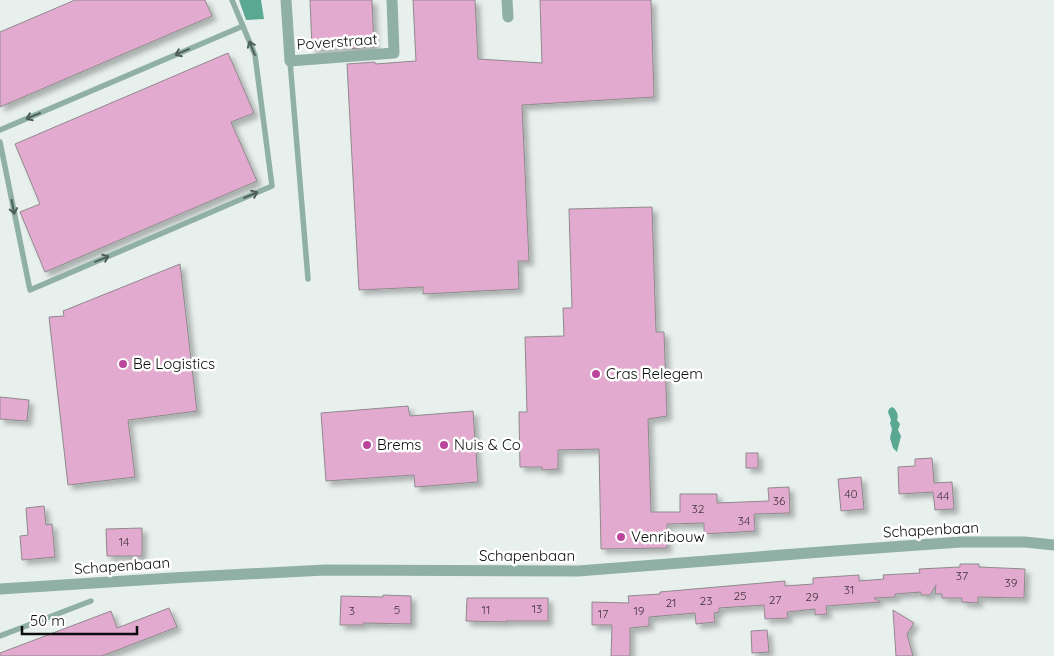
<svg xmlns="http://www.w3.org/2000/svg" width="1054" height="656" viewBox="0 0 1054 656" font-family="Quicksand,sans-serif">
<defs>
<filter id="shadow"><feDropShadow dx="4.5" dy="4.5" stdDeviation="2.5" flood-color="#0004"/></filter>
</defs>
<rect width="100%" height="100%" fill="#e8f0ee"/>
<g fill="#5aa792">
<polygon points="239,0 261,0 264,19 246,20"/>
<path d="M892,407l2,1c3,4 5,7 3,12l3,4 -2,6 3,6 -4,16 -4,-4 -3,-10 2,-9 -2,-6 1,-3 -3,-8 1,-3z"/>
</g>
<g fill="#e3aacf" stroke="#8f898d" filter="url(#shadow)">
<polygon points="75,0 205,0 212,16 0,107 0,32"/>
<polygon points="310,0 372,0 374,47 346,49 346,47 312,49"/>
<polygon points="413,0 475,0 478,59 542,63 540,0 651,0 654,97 522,105 529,261 518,261 519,289 423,294 423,287 359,290 347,64 375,62 375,64 416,61"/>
<polygon points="228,53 254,113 231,122 257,181 45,272 20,212 40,204 15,144"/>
<polygon points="652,207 656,332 664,332 667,416 648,419 651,512 680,512 680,494 717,494 717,503 769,501 768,488 789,487 790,513 754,514 755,531 704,534 704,523 667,524 667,548 601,549 599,449 558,450 558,469 542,470 542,467 520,467 519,412 527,412 525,337 564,336 563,308 572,308 569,209"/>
<polygon points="180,264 197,411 128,420 135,477 68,485 49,317 64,316 63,311"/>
<polygon points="0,397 29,400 27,421 0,419"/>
<polygon points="408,406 410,416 473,411 478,482 415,487 414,475 326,481 321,413"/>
<rect x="746" y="453" width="12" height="15"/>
<polygon points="932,458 934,483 952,482 954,509 935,510 933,492 899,494 898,467 915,466 915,459"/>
<polygon points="861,477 864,509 841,511 838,479"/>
<polygon points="44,506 46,525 52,524 55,557 22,560 20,536 28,535 26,508"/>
<polygon points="142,528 142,556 107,556 106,529"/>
<polygon points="960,564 979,564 979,567 1025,569 1024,598 978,597 978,603 962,602 962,598 942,598 942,594 935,594 936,585 930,595 921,595 921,592 895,594 895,597 874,598 880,602 826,606 827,614 815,615 815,609 787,612 788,618 765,619 764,605 719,608 719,612 714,613 715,622 696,624 695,613 649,617 649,626 630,628 630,656 611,656 612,625 592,625 592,602 629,603 628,596 660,594 660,592 785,581 785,586 813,584 813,578 859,575 859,581 884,579 883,575 920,573 919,569 960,567"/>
<polygon points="383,595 411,596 411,624 363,623 363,625 340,625 341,596 383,597"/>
<polygon points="467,598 548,598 548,621 506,621 507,622 466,621"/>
<polygon points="169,608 177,627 102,656 0,656 0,653 111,611 117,628"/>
<polygon points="893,610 914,623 907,634 913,656 896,656"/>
<polygon points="767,630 769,652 752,653 751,631"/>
</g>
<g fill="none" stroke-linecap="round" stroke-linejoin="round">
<g stroke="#90b0a6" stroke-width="5.5">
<polyline points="290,61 308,279"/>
<polyline points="0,130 243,26"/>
<polyline points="0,142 30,290 272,186 255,55 232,0"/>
<polyline points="0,636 91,601"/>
</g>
<g stroke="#90b0a6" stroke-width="11">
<polyline points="286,0 290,61 394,53 392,0"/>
<polyline points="507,0 508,17"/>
<polyline points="0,589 172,578 325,570 578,571 834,551 961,542 1025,542 1054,545"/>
</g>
</g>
<defs><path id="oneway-shaft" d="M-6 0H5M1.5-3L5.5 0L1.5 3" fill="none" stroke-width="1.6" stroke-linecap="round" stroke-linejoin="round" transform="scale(1.25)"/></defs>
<g stroke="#4e5f5a">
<use href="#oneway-shaft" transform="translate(252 48) rotate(-112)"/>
<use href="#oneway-shaft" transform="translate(182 52) rotate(157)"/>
<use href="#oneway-shaft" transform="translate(33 116) rotate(157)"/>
<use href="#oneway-shaft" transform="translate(251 195) rotate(-23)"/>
<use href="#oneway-shaft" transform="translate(13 207) rotate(79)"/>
<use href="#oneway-shaft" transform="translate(102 259) rotate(-23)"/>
</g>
<g fill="#bb459b" stroke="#fff" stroke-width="2">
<circle cx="123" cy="364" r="5"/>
<circle cx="596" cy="374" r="5"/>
<circle cx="367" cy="445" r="5"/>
<circle cx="444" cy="445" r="5"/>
<circle cx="621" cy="537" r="5"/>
</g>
<g text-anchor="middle" stroke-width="5" stroke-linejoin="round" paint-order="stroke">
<g font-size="12" fill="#42353e">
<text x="851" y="498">40</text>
<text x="943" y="500">44</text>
<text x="779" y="505">36</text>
<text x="698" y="513">32</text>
<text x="744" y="525">34</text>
<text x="124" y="546">14</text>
<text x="962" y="580">37</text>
<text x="1011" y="587">39</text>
<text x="849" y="594">31</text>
<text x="740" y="600">25</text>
<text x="812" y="601">29</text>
<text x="775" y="604">27</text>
<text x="706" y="605">23</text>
<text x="671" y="607">21</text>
<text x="537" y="613">13</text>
<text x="397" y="614">5</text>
<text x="486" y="614">11</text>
<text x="352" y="615">3</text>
<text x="639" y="615">19</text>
<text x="603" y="618">17</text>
</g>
<g font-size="15" fill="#0c0e0e" stroke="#fff">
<text transform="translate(337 42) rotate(-4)" y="5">Poverstraat</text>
<text transform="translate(931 530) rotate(-3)" y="5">Schapenbaan</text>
<text x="527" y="561">Schapenbaan</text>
<text transform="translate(122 566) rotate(-4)" y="5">Schapenbaan</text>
</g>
<g font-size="15" fill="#0c0e0e" stroke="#fff" text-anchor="start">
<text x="133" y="369">Be Logistics</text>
<text x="606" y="379">Cras Relegem</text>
<text x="377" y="450">Brems</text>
<text x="454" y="450">Nuis &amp; Co</text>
<text x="631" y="542">Venribouw</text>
</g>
</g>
<path d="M22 626v8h115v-8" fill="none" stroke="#0c0e0e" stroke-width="2.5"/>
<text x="30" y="626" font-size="15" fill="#0c0e0e" stroke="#ffffff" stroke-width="4" paint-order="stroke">50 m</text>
</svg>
